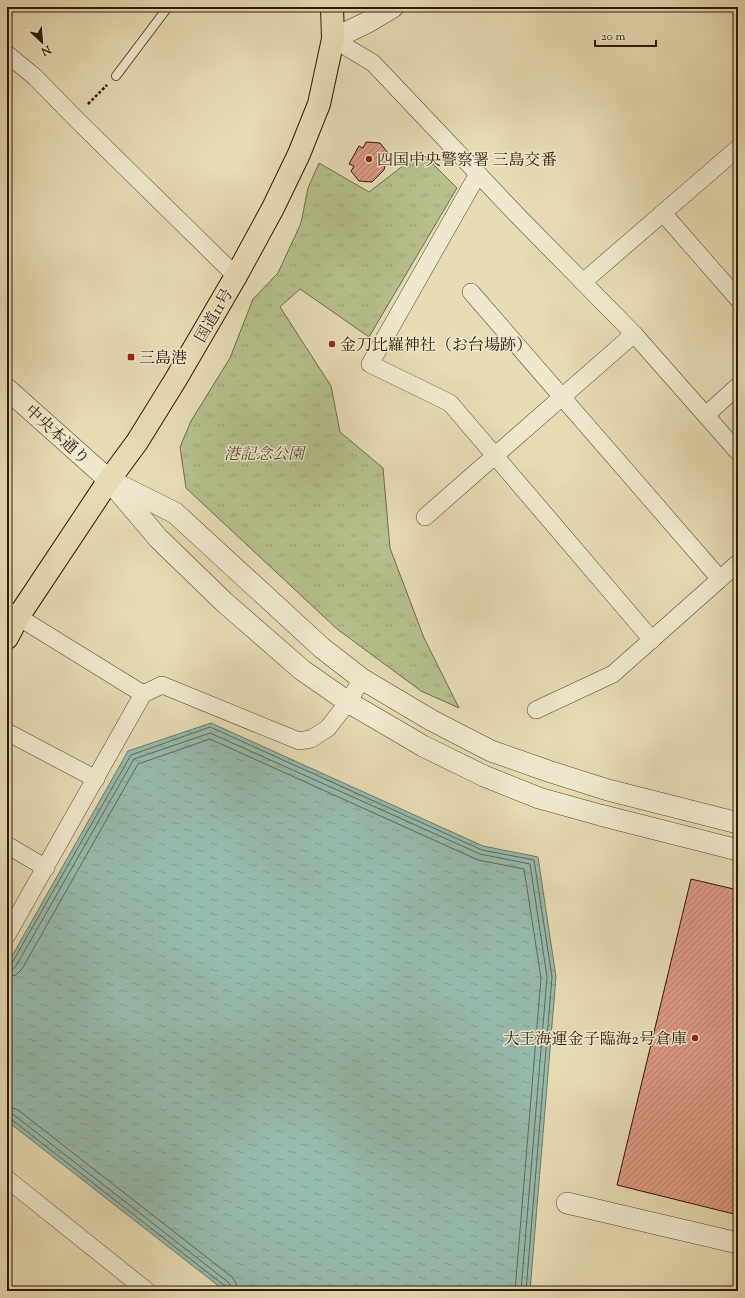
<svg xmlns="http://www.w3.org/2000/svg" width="745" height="1298" viewBox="0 0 745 1298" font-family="'Sorts Mill Goudy','Noto Serif JP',serif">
<defs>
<pattern id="park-tufts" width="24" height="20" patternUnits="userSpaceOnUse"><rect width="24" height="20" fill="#b5c08d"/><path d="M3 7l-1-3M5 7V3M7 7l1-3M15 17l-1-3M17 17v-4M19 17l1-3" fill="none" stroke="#9ca478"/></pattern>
<pattern id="water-ripples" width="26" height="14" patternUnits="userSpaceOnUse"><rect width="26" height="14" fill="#97bbae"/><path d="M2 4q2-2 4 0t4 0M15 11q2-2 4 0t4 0" fill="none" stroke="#82a094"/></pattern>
<pattern id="building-hatch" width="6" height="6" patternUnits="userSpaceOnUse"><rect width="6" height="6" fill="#df9b85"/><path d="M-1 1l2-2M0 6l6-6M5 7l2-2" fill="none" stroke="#b57e6b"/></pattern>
</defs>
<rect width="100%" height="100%" fill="#e7dbb4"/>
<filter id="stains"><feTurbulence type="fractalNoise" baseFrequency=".005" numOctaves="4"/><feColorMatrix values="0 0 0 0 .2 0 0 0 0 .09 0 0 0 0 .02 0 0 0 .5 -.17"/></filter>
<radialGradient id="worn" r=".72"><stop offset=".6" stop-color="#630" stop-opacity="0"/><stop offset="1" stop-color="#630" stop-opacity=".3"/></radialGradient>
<polygon fill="url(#park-tufts)" stroke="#716d48" points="421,152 457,188 369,337 300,289 280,307 331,386 340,432 383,468 390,548 424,638 459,708 421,691 337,629 186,488 180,447 191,421 230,358 253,299 278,273 301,223 308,188 319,163 369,192"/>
<polygon fill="url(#water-ripples)" stroke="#6d7b6a" points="211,723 483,846 538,857 556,977 530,1291 225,1291 7,1121 7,965 128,751"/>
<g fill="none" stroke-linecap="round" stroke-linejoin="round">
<g stroke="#626a58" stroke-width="1">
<polyline points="7,966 12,963 131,755 210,727 482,850 534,860 552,977 526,1291"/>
<polyline points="7,971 12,970 16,966 134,759 210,733 480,854 530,864 547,977 521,1291"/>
<polyline points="7,977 16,975 22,969 138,764 210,739 478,860 524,869 541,978 515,1291"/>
<polyline points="7,1107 13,1108 18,1110 232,1277 236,1283 238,1291"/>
<polyline points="7,1113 14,1115 228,1282 231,1286 232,1291"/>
<polyline points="7,1118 11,1119 225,1286 227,1291"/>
</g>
</g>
<g fill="url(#building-hatch)" stroke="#2d1a03">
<polygon points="366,142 380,143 388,153 384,170 372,182 359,181 351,171 354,166 349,164 359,146 363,148"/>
<polygon points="691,879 738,890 738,1215 617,1185"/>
</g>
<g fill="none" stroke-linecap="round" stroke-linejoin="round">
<defs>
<polyline id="service" points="116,76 168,7"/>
<g id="minor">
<polyline points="333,39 373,63 517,215 634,334 738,452"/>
<polyline points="7,54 35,77 75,118 236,276"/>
<polyline points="478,174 370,364 450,403 652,640"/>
<polyline points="663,213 738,299"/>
<polyline points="583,282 738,148"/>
<polyline points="471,292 720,579"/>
<polyline points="706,415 738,386"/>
<polyline points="425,517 634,334"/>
<polyline points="7,610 143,694"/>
<polyline points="536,710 613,674 738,563"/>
<polyline points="7,732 96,779"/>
<polyline points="7,845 46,868"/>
<polyline points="7,935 143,694 162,685 299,741 311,739 328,728 348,702 362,679"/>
<polyline points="7,1179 147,1291"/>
</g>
<g id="tertiary">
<polyline points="333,39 368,22 393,7"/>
<polyline points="7,389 109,480 158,538 224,602 302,670 348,702 423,746 484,776 539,798 600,815 738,850"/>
<polyline points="117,484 175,513 322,648 362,679 431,720 491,751 548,771 608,790 738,823"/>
<polyline points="567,1203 738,1243"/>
</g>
<polyline id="trunk" points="7,638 18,617 109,480 137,442 176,379 236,276 273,208 299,154 319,104 333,39 332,7"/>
</defs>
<use href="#service" stroke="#5c4a2f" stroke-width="10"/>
<use href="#minor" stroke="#5c4a2f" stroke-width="18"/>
<use href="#tertiary" stroke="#5c4a2f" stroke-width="22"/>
<use href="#trunk" stroke="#2d1a03" stroke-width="24"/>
<polyline stroke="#2d1a03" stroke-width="2.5" stroke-dasharray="3 2" stroke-linecap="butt" points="88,104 107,85"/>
<use href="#service" stroke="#efe8ce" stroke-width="8"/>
<use href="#minor" stroke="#efe8ce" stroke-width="17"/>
<use href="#tertiary" stroke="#efe8ce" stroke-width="21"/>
<use href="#trunk" stroke="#e7dbb4" stroke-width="22"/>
</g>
<g fill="#8f2418" stroke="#efe8ce" stroke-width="1.5">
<circle cx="369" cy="159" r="4"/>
<circle cx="332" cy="344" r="4"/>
<rect x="127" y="353" width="8" height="8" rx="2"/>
<circle cx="695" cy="1038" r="4"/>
</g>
<g text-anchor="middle" stroke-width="3" stroke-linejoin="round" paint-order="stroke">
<g font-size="16" fill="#2d1a03" stroke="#efe8ce" text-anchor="start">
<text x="377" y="165">四国中央警察署 三島交番</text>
<text x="340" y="350">金刀比羅神社（お台場跡）</text>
<text x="139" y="363">三島港</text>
<text x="687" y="1044" text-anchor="end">大王海運金子臨海2号倉庫</text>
</g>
<g font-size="16" fill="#2d1a03" stroke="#efe8ce">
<text transform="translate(213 315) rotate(-60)" y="6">国道11号</text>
<text transform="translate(58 434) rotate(42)" y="6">中央本通り</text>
</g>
<g font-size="16" font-style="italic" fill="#564c2c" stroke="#efe8ce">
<text x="264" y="459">港記念公園</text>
</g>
</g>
<rect width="745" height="1298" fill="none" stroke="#e7dbb4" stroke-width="24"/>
<rect x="8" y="8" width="729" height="1282" fill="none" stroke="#2d1a03" stroke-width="2"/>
<rect x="12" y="12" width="721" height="1274" fill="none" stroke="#2d1a03"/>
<g transform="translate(42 42) rotate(154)" stroke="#efe8ce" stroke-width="3" paint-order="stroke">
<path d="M0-3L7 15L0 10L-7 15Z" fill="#2d1a03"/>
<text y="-6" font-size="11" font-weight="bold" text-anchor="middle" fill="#2d1a03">N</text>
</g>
<path d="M595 40v6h61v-6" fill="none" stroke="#2d1a03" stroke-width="2"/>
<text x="601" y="40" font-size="12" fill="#2d1a03" stroke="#efe8ce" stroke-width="3" paint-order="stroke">20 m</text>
<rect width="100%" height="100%" filter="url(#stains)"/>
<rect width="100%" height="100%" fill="url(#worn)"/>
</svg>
